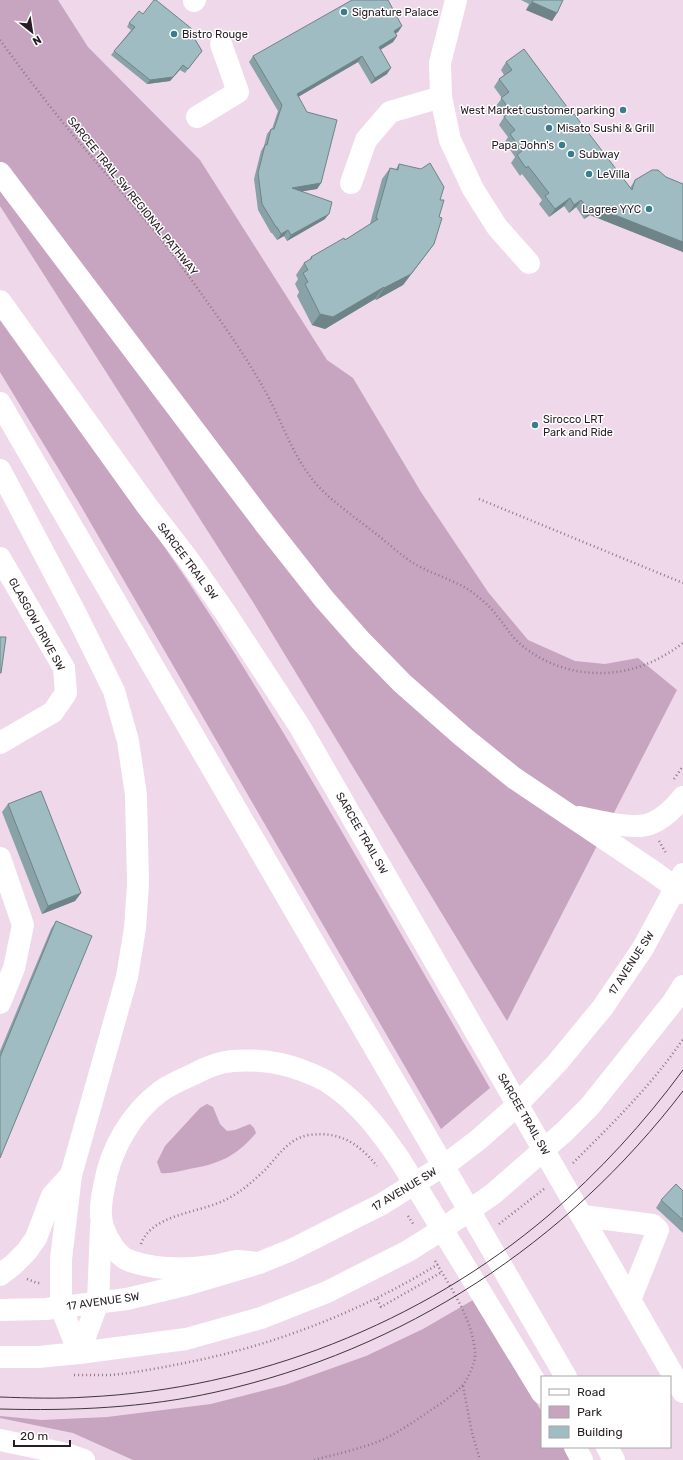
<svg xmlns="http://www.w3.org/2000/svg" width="683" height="1460" viewBox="0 0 683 1460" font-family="Rubik,sans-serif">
<rect width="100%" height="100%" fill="#eed8e9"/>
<g fill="#c7a4c0">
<polygon points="0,0 58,0 88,47 200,160 327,360 353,378 421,492 488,592 528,640 575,661 605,664 638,658 677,690 507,1021 253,602 0,206"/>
<path d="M0,318c81,112 164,222 237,339 88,141 169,287 253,431l-49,41 -363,-628 -78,-129z"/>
<path d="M207,1104l6,3 7,17 7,7 8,-1 15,-6 4,4 2,5c-20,24 -38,31 -67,36 -10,2 -18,5 -28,4l-4,-11 8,-16 35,-38z"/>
<polygon points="473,1300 542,1412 542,1447 563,1447 571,1460 133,1460 73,1433 0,1418 0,1416 42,1420 107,1417 211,1404 285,1385 366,1356 423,1329"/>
</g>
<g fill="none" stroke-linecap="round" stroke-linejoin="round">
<g stroke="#8a7b86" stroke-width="2.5" stroke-dasharray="1 3" stroke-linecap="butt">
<path d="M0,40c27,37 55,74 85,109 32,38 65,75 95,115 28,39 59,81 83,123 19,33 29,70 55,99 17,18 38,32 57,47 12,9 23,20 35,28 20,13 43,18 62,31 9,7 19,15 25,24 8,9 13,19 22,27 34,30 83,38 125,22 14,-5 27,-13 39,-22"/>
<polyline points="479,499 683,583"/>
<polyline points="674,779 683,766"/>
<polyline points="659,841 666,853"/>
<path d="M573,1163c39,-39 79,-78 110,-124"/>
<polyline points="408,1216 414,1225"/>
<polyline points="499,1224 544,1189"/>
<path d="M141,1244c10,-28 53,-31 77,-41 6,-2 11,-5 16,-8 12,-7 21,-16 31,-25 13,-14 24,-32 44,-35 31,-4 49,8 68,31"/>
<polyline points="27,1279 37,1283 41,1283"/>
<polyline points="377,1299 381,1307 442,1272"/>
<path d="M74,1375c13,0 25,0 37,0 21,-2 43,-6 63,-10 94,-17 185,-52 266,-102"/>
<polyline points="463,1386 472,1433 480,1460"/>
<path d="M314,1460c23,-6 46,-11 68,-20 17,-8 33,-19 49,-30 11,-7 22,-15 31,-24 6,-7 14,-24 13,-33 -2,-34 -25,-66 -41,-94"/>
</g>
<g stroke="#fff" stroke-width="22">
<polyline points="456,0 440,63 441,97 450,140 473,189 497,227 529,263"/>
<polyline points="194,1 195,0"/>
<polyline points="197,117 238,92 221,44"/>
<polyline points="351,183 366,140 390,112 441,97"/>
<polyline points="0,558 64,668 66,693 53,712 0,743"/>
<polyline points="0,858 23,925 14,968 0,1003"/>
<polyline points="583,1216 653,1225 658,1230 630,1300"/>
<polyline points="0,1440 67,1454 84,1460"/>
</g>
<g stroke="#fff" stroke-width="22">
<polyline points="0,1310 46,1309 127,1299 189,1284 259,1263 291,1250 382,1204 449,1162 478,1140 512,1110 557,1063 603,1007 643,948 683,874"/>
<polyline points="0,1357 38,1357 79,1353 186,1339 261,1318 327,1292 408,1251 435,1234 493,1194 564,1132 590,1106 673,1002 683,986"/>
</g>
<g stroke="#fff" stroke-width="22">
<polyline points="0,173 265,524 324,599 361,641 402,683 462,736 514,778 654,872 683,893"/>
<polyline points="0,301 147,506 188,559 225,612 300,727 683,1392"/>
<polyline points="0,403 566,1377"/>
<polyline points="0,470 77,616 114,691 128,741 136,795 138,884 135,928 127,977 71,1175 61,1259 61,1307 79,1353"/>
<path d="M579,817c19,4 53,13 71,7 13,-5 25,-17 33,-27"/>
<path d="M259,1263c-7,0 -15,-2 -22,-2 -8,1 -16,4 -24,5 -27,4 -56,4 -83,-5 -9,-3 -16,-12 -21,-21 -11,-18 -9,-33 -5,-53 6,-37 27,-74 57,-96 10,-7 22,-12 33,-17 11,-6 25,-12 38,-13 24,-2 47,1 69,9 11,4 22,8 31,15 28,19 49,47 68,75l142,233"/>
<polyline points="0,1275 13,1265 27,1251 36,1238 52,1196 71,1175"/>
<polyline points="79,1353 98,1302 101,1226"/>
<polyline points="575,1447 582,1460"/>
<polyline points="607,1447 614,1460"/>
</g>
<g stroke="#40363e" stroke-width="1">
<path d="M0,1397c29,1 58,2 87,0 167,-8 334,-73 462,-182 50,-43 95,-92 134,-145"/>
<path d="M0,1409c72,2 145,-1 216,-17 188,-42 350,-148 467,-301"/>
</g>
</g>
<g fill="#89a2a7">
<polygon points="521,0 563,0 557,13 552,21 526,10 529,4"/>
<polygon points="143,14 190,31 202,51 185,73 180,70 170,81 147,84 111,55 131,30 127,27 129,23"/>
<polygon points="402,26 398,32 396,33 397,36 393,42 380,50 387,74 371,84 358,62 299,96 321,183 317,189 302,191 325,219 287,241 284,236 277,240 272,233 271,233 258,210 254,179 261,151 264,146 267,134 271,129 272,129 278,111 249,62 253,56"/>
<polygon points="506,62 573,115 630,188 635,180 666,177 683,184 683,252 590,215 584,219 576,207 569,213 564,206 549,217 539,204 542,200 522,174 520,176 511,163 515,157 505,142 508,137 499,125 504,117 496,106 502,98 494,87 499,79 504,75 501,70"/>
<polygon points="399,164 440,200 439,217 434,244 403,285 376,300 375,299 325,329 312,325 297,296 299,292 295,284 298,279 296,275 304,263 309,260 311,257 345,240 370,224 382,179 390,168 396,169"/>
<polygon points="8,804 81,893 75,901 42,914 2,812"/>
<polygon points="56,921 0,1158 0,1051 51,929"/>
<polygon points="683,1191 683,1233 656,1208 661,1200"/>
</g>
<g fill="#6f8488">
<polygon points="532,2 557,13 552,21 526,10"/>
<polygon points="402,26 398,32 390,37 394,31"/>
<polygon points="397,36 393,42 375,53 379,47"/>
<polygon points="362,56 358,62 293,100 297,94"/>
<polygon points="183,65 170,81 147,84 150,80"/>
<polygon points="391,68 387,74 371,84 375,78"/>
<polygon points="321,183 317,189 287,194 292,188"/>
<polygon points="570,198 564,206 549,217 555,209"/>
<polygon points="581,200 576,207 569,213 574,205"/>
<polygon points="595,207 683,242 683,252 590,215 584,219 590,211"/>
<polygon points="329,214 325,219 287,241 291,235"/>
<polygon points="288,230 284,236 277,240 281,234"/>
<polygon points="434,244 403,285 376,300 384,288"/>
<polygon points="384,287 375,299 325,329 312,325 320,314"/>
<polygon points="81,893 75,901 42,914 48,906"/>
</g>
<g fill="#9fbcc2" stroke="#6f8488">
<polygon points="154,0 156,0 192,29 190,31 202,51 188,69 183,65 173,77 150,80 114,51 135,27 129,23 139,11 143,14"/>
<polygon points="352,0 388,0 402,26 394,31 397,36 379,47 391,68 375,78 362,56 297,94 307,112 337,120 321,183 292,188 332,202 329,214 291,235 288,230 281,234 277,227 276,227 262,204 258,173 265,145 267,145 271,129 274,129 282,105 253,56"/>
<polygon points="533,0 563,0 557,13 532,2"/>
<polygon points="524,49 573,115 574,114 632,190 635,180 652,170 658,170 666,177 683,184 683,242 595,207 590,211 581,200 574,205 570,198 555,209 545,196 549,193 528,166 526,168 517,155 522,151 510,134 515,130 504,117 511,111 501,98 509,92 499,79 512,70 506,62"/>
<polygon points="430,163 444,187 440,200 444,200 439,217 442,218 434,244 411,274 384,288 384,287 333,317 320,314 305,284 308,282 303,273 308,270 304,263 312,258 311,257 344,238 345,240 378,219 376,218 390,168 398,170 399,164 421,169"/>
<polygon points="0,637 6,637 1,673 0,673"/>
<polygon points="41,791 81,893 48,906 8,804"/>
<polygon points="56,921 92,936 0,1158 0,1057"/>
<polygon points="676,1184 683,1191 683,1220 661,1200"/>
</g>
<g fill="#397f8b" stroke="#fff" stroke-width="1.5">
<circle cx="344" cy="12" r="4"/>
<circle cx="174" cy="34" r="4"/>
<circle cx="623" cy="110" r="4"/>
<circle cx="549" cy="128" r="4"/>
<circle cx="562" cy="145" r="4"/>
<circle cx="571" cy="154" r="4"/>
<circle cx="589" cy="174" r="4"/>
<circle cx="649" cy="209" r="4"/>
<circle cx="535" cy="425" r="4"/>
</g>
<g text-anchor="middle" stroke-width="3" stroke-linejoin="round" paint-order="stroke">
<g font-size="11" fill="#261e24" stroke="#fff" text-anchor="start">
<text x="352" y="16">Signature Palace</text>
<text x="182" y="38">Bistro Rouge</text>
<text x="615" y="114" text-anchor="end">West Market customer parking</text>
<text x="557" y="132">Misato Sushi &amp; Grill</text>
<text x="554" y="149" text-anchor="end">Papa John's</text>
<text x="579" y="158">Subway</text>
<text x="597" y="178">LeVilla</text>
<text x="641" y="213" text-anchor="end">Lagree YYC</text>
<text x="543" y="423">Sirocco LRT<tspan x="543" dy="13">Park and Ride</tspan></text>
</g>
<g font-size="11" fill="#261e24" stroke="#fff">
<text transform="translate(133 196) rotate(51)" y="4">SARCEE TRAIL SW REGIONAL PATHWAY</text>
<text transform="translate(188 561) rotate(53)" y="4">SARCEE TRAIL SW</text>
<text transform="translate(37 624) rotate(61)" y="4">GLASGOW DRIVE SW</text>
<text transform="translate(362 833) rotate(60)" y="4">SARCEE TRAIL SW</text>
<text transform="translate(631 963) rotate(-57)" y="4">17 AVENUE SW</text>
<text transform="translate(524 1114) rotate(60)" y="4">SARCEE TRAIL SW</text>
<text transform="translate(404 1189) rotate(-31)" y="4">17 AVENUE SW</text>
<text transform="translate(103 1301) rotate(-8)" y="4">17 AVENUE SW</text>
</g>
</g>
<rect x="541" y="1376" width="130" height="72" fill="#ffffff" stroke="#a8a5a7"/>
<rect x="549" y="1389" width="20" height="6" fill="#ffffff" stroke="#a8a5a7"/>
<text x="577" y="1396" font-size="12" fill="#261e24">Road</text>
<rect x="549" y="1406" width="20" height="12" fill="#c7a4c0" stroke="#a8a5a7"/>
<text x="577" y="1416" font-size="12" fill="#261e24">Park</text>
<rect x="549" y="1426" width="20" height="12" fill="#9fbcc2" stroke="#a8a5a7"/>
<text x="577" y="1436" font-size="12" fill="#261e24">Building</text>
<g transform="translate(32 32) rotate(150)" stroke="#ffffff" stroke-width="3" paint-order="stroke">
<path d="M0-3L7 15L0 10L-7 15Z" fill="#261e24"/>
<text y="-6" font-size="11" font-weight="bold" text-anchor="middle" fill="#261e24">N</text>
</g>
<path d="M14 1440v6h56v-6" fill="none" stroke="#261e24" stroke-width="2"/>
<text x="20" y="1440" font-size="12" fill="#261e24" stroke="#ffffff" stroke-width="3" paint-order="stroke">20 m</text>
</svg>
